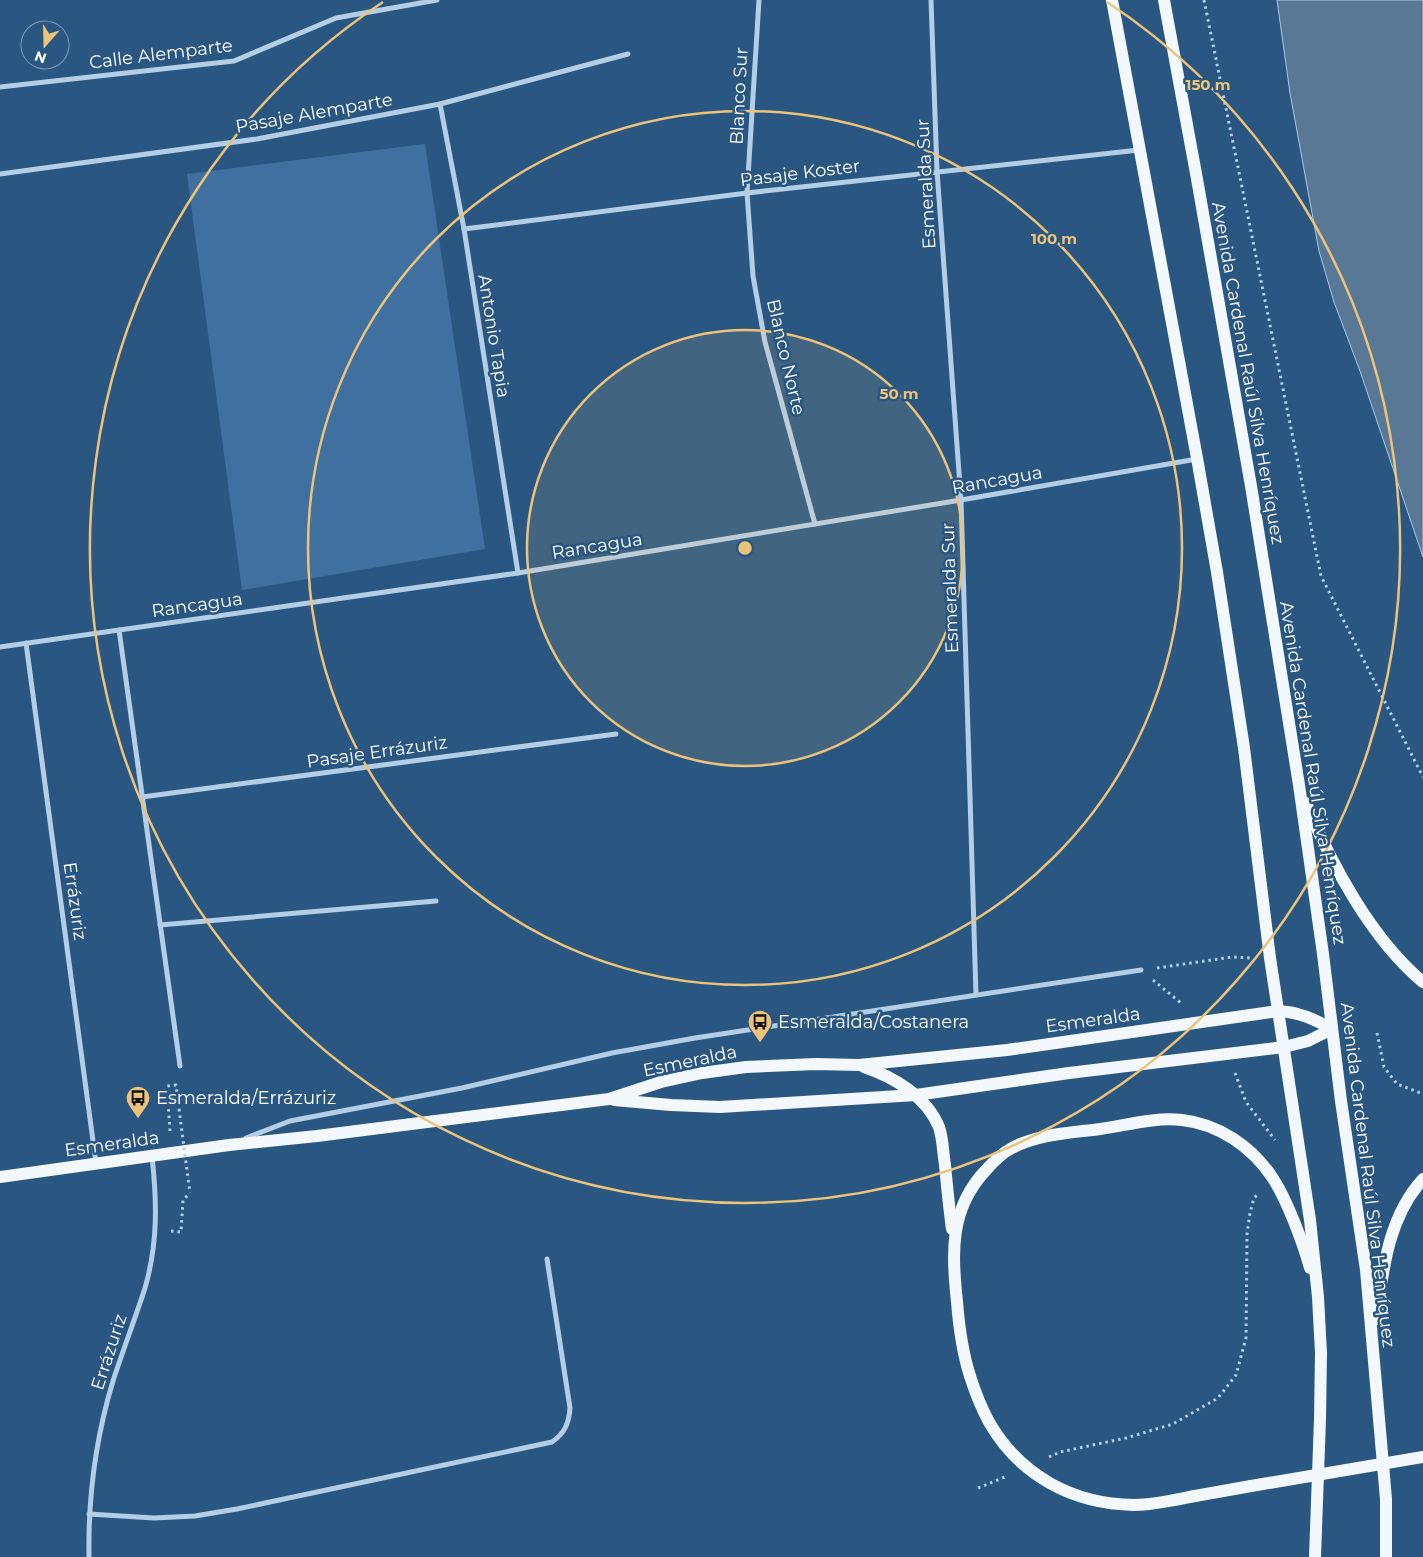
<svg xmlns="http://www.w3.org/2000/svg" width="1423" height="1557" viewBox="0 0 1423 1557" font-family="Montserrat,sans-serif">
<rect width="100%" height="100%" fill="#2a5782"/>
<polygon fill="#3f709f" points="425,144 485,549 242,590 187,174"/>
<polygon fill="#587896" stroke="#a8c9e6" points="1277,0 1423,0 1423,557 1360,371 1334,302 1319,251 1290,93"/>
<g fill="none" stroke-linecap="round" stroke-linejoin="round">
<g stroke="#b3cee6" stroke-width="3" stroke-dasharray="2.5 4" stroke-linecap="butt">
<polyline points="1204,0 1321,576 1423,777"/>
<polyline points="1157,968 1232,957 1250,958"/>
<polyline points="1153,980 1181,1003"/>
<polyline points="1377,1033 1384,1067 1397,1084 1423,1094"/>
<polyline points="1235,1073 1246,1102 1275,1140"/>
<polyline points="170,1131 167,1086 176,1085 179,1109"/>
<polyline points="171,1231 181,1232 183,1200 190,1193"/>
<polyline points="1049,1457 1060,1452 1126,1438 1173,1424 1218,1398 1236,1375 1246,1338 1247,1234 1250,1213 1254,1198 1258,1194"/>
<polyline points="978,1488 1005,1477"/>
</g>
<g stroke="#b3cee6" stroke-width="5">
<polyline points="759,0 747,193 753,276 765,342 815,524"/>
<polyline points="931,0 937,171 961,500 976,995"/>
<polyline points="0,87 234,61 336,18 437,0"/>
<polyline points="440,104 464,229 518,573"/>
<polyline points="0,174 257,139 440,104 628,54"/>
<polyline points="464,229 747,193 1139,150"/>
<polyline points="119,630 180,1066"/>
<polyline points="26,643 96,1163"/>
<polyline points="0,647 518,573 961,500 1197,459"/>
<polyline points="142,797 616,734"/>
<polyline points="160,925 436,901"/>
<polyline points="246,1138 290,1121 462,1088 612,1053 695,1038 1141,970"/>
<path d="M89,1514l65,4 41,-2 42,-7 315,-67c13,-9 17,-19 18,-34l-23,-149"/>
<path d="M89,1557c-1,-59 7,-120 24,-176 10,-31 22,-62 32,-93 13,-45 12,-86 7,-132"/>
</g>
<g stroke="#f3f8fd" stroke-width="12">
<polyline points="1112,0 1197,458 1217,572 1244,748 1270,958 1310,1220 1318,1297 1321,1353 1320,1419 1315,1557"/>
<polyline points="1164,0 1197,179 1251,486 1299,785 1323,954 1341,1101 1366,1270 1386,1499 1386,1557"/>
<path d="M1306,803c25,61 66,137 117,179"/>
<path d="M864,1067c30,10 62,29 75,60 4,12 4,26 6,38 2,21 4,43 7,64"/>
<polyline points="614,1100 671,1105 720,1107 916,1095 1069,1073 1284,1047 1308,1041 1332,1029"/>
<path d="M0,1177l229,-32 88,-9 292,-37 52,-17 41,-9 44,-6 70,-3 43,1 148,-15 271,-39c21,1 36,8 54,18"/>
<path d="M1376,1319c7,-49 12,-102 47,-140"/>
<path d="M970,1376c-8,-25 -11,-49 -13,-74 -5,-49 -8,-93 29,-132 7,-8 16,-17 26,-22 26,-14 58,-15 88,-19 27,-4 55,-12 82,-9 37,4 70,27 90,57 15,22 31,66 38,91"/>
<polyline points="1195,1496 1251,1486"/>
</g>
<polyline stroke="#b3cee6" stroke-width="3" stroke-dasharray="2.5 4" stroke-linecap="butt" points="179,1109 190,1193"/>
<g stroke="#f3f8fd" stroke-width="12">
<path d="M970,1376c5,16 11,31 19,46 31,54 84,82 145,83 21,0 41,-5 61,-9"/>
<polyline points="1251,1486 1423,1457"/>
</g>
</g>
<circle cx="745" cy="548" r="218" fill="#ecc37a" fill-opacity=".12"/>
<g fill="none" stroke="#ecc37a" stroke-width="2.5">
<circle cx="745" cy="548" r="218"/>
<circle cx="745" cy="548" r="437"/>
<path d="M1107 2A655 655 0 1 1 383 2"/>
</g>
<defs>
<symbol id="bus-pin" viewBox="-11 -11 22 30"><path d="M0 17L-7.5 6A9.5 9.5 0 1 1 7.5 6Z" fill="#ecc37a" stroke="#2a5782"/><path d="M-5-6H5V4H4V6H2V4H-2V6H-4V4H-5ZM-3.5-4V0h7V-4ZM-3.5 1.2v1.5H-2V1.2ZM2 1.2v1.5H3.5V1.2Z" fill="#111"/></symbol>
</defs>
<g fill-rule="evenodd">
<use href="#bus-pin" x="746" y="1008" width="28" height="38"/>
<use href="#bus-pin" x="124" y="1084" width="28" height="38"/>
</g>
<g text-anchor="middle" stroke-width="5" stroke-linejoin="round" paint-order="stroke">
<g font-size="18" fill="#fff" stroke="#2a5782">
<text transform="translate(161 54) rotate(-7)" y="6">Calle Alemparte</text>
<text transform="translate(739 96) rotate(-87)" y="6">Blanco Sur</text>
<text transform="translate(314 113) rotate(-10)" y="6">Pasaje Alemparte</text>
<text transform="translate(800 173) rotate(-7)" y="6">Pasaje Koster</text>
<text transform="translate(926 184) rotate(-93)" y="6">Esmeralda Sur</text>
<text transform="translate(494 336) rotate(81)" y="6">Antonio Tapia</text>
<text transform="translate(786 357) rotate(77)" y="6">Blanco Norte</text>
<text transform="translate(1248 373) rotate(80)" y="6">Avenida Cardenal Raúl Silva Henríquez</text>
<text transform="translate(997 480) rotate(-10)" y="6">Rancagua</text>
<text transform="translate(597 546) rotate(-9)" y="6">Rancagua</text>
<text transform="translate(950 588) rotate(-92)" y="6">Esmeralda Sur</text>
<text transform="translate(197 605) rotate(-8)" y="6">Rancagua</text>
<text transform="translate(377 752) rotate(-8)" y="6">Pasaje Errázuriz</text>
<text transform="translate(1313 773) rotate(81)" y="6">Avenida Cardenal Raúl Silva Henríquez</text>
<text transform="translate(75 901) rotate(82)" y="6">Errázuriz</text>
<text transform="translate(1093 1020) rotate(-8)" y="6">Esmeralda</text>
<text transform="translate(690 1061) rotate(-12)" y="6">Esmeralda</text>
<text transform="translate(112 1144) rotate(-8)" y="6">Esmeralda</text>
<text transform="translate(1368 1175) rotate(83)" y="6">Avenida Cardenal Raúl Silva Henríquez</text>
<text transform="translate(109 1352) rotate(-72)" y="6">Errázuriz</text>
</g>
<g font-size="18" fill="#fff" stroke="#2a5782" text-anchor="start">
<text x="778" y="1028">Esmeralda/Costanera</text>
<text x="156" y="1104">Esmeralda/Errázuriz</text>
</g>
</g>
<circle cx="745" cy="548" r="8" fill="#ecc37a" stroke="#2a5782" stroke-width="2.5"/>
<g font-size="15" text-anchor="middle" font-weight="bold" fill="#ecc37a" stroke="#2a5782" stroke-width="5" stroke-linejoin="round" paint-order="stroke">
<text x="1208" y="90">150 m</text>
<text x="1054" y="244">100 m</text>
<text x="899" y="399">50 m</text>
</g>
<g transform="translate(45 45) rotate(200)"><circle r="24" fill="#2a5782" stroke="#7f9ab4"/>
<path d="M0-4L9 19L0 12L-9 19Z" fill="#ecc37a"/>
<text y="-8" font-size="14" font-weight="bold" text-anchor="middle" fill="#ffffff">N</text>
</g>
</svg>
